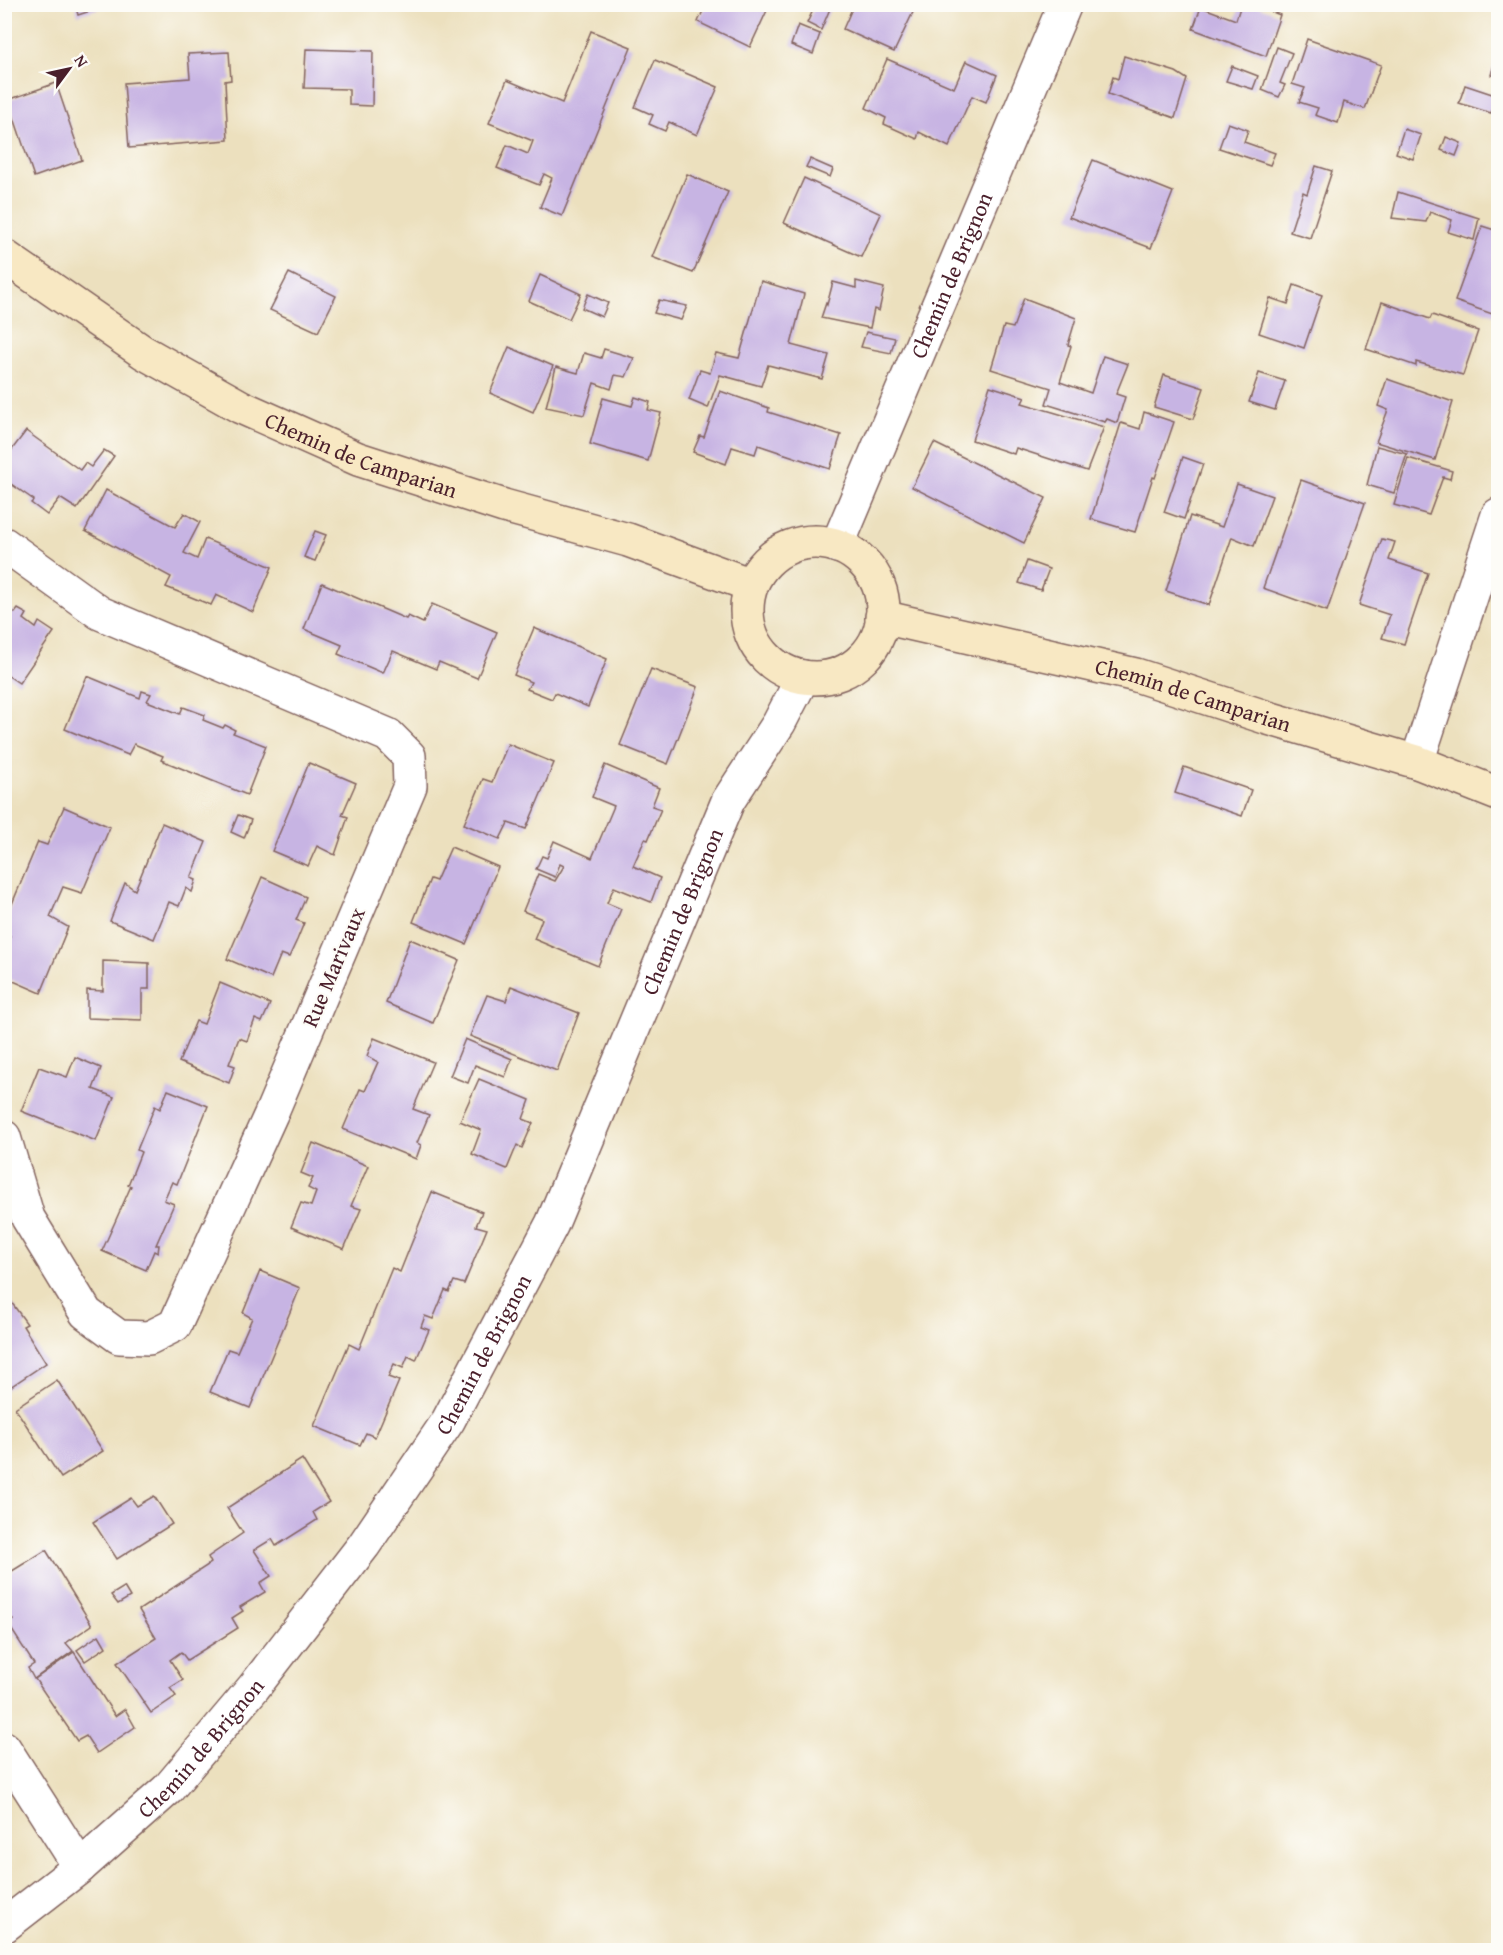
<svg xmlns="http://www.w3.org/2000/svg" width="1503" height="1955" viewBox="0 0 1503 1955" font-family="'Gentium Book Plus',serif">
<rect width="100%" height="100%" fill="#fdfcf7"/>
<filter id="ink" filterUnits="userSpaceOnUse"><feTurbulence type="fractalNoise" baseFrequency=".0167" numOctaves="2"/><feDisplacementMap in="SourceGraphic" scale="12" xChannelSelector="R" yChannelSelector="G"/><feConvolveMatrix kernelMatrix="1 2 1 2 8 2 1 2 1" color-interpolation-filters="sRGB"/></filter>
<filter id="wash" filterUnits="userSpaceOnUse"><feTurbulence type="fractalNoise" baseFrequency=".008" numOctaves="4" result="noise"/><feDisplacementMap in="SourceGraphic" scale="24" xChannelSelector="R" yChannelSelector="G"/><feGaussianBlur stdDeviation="1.35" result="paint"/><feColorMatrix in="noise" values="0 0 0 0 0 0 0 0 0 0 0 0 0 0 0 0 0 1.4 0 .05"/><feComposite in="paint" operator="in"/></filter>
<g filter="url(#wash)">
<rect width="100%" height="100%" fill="#ece0be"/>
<g id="blocks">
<g fill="#c7b4e3">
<polygon points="75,4 109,4 109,5 78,15"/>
<polygon points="706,4 770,4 750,47 698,22"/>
<polygon points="816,4 832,4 821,30 807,23"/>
<polygon points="854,4 907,4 915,8 894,52 843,29"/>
<polygon points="1241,4 1252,4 1280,15 1266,56 1193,29 1201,7 1236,20"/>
<polygon points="798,25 820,34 813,54 791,45"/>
<polygon points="591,31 631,47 562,216 540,207 552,178 544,174 539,185 497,168 507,145 528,154 533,141 489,123 507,80 562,103"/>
<polygon points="1307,39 1381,65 1365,109 1344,102 1338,123 1315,115 1318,108 1299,102 1305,88 1292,84"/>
<polygon points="1277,47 1292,53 1280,83 1285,85 1279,97 1262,90"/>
<polygon points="306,49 373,51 372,106 349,105 349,89 304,88"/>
<polygon points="229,52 231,80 225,81 228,140 129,148 124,83 190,78 188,54"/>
<polygon points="1498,52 1498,77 1491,75"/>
<polygon points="1124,56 1176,72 1187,79 1175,118 1108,94 1113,77 1118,79"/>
<polygon points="887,59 954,88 966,61 997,75 986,102 972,96 949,147 919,132 917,139 884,124 886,118 866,108"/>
<polygon points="655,60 718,87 697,135 669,122 665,131 649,124 653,115 635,107"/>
<polygon points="1232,66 1258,76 1253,89 1226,81"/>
<polygon points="56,83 82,160 34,177 8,100"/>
<polygon points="1465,85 1498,96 1491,113 1459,103"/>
<polygon points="1228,123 1248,130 1244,142 1275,153 1270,165 1219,148"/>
<polygon points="1404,129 1421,135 1413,159 1396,153"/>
<polygon points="1446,137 1461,143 1456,156 1441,150"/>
<polygon points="810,159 833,169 830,177 806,167"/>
<polygon points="1093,160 1173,192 1151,248 1069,217"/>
<polygon points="1316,166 1332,171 1310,238 1290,232 1303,192 1307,194"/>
<polygon points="687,174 728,192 693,273 652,257"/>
<polygon points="804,178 881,214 861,257 784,223"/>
<polygon points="1398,192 1479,218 1474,240 1448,232 1452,220 1430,212 1426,222 1392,218"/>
<polygon points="1482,226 1498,231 1498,316 1455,301"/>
<polygon points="289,273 336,296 318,332 270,310"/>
<polygon points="540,275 581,294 569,319 529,301"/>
<polygon points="761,281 804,294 791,345 829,355 822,379 768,365 761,386 720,375 708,408 689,400 700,370 710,373 716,353 739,358"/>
<polygon points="856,281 884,288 879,311 874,309 870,328 821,318 826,303 827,305 833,282 856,288"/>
<polygon points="1294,285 1322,295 1304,348 1259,333 1270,298 1288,304"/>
<polygon points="588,294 608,303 602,317 582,308"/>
<polygon points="1024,298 1076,318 1068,345 1071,346 1060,382 1091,393 1103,356 1128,364 1116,394 1125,397 1117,423 1107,419 1105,422 1046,404 1051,388 991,369 1004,326 1013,328"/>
<polygon points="659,300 687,306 681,320 654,313"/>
<polygon points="1382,302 1430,319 1432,315 1478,331 1463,375 1416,362 1416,366 1366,349"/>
<polygon points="866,332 895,338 891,353 861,347"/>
<polygon points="509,347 553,366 533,412 490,393"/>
<polygon points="604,349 634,358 626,377 615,375 611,389 594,383 584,415 546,407 556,367 578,373 584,353 601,358"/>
<polygon points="1259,373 1285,381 1275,410 1249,402"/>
<polygon points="1164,375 1204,388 1193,419 1154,407"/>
<polygon points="1387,379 1453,402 1435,460 1376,442 1388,410 1378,406"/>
<polygon points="990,386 1025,397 1022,403 1104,427 1087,471 1016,448 1014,454 972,440"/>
<polygon points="720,391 769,408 768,412 841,435 830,469 758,445 755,454 732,447 726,464 693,452 700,436 704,437"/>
<polygon points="635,397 650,402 648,410 661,413 648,461 590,444 603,398 632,406"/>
<polygon points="1144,412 1174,422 1155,478 1153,477 1135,532 1091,519 1121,423 1140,429"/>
<polygon points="26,431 80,470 85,463 91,467 104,450 114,456 77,509 60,498 47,515 31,503 34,500 4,479 4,460"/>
<polygon points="934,443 1046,498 1024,543 912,487"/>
<polygon points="1377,446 1407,454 1394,493 1367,485"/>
<polygon points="1183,457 1203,464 1184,519 1164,512"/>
<polygon points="1408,458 1452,471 1450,479 1443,477 1429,515 1394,505"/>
<polygon points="1301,480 1365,503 1327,611 1263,588"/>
<polygon points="1237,484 1272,496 1254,546 1232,537 1209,605 1166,591 1190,516 1222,527"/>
<polygon points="106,490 175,527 184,513 200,522 184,553 197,559 205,539 272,567 253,612 216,595 211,605 166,587 171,577 85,531"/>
<polygon points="315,531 326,535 315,561 304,557"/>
<polygon points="1382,539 1395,542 1389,560 1428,573 1404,644 1382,638 1390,615 1359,605"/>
<polygon points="1027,561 1049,569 1041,590 1019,583"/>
<polygon points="322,583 406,619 408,616 423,623 432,604 497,632 477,678 439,662 436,669 393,651 383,673 338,654 342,645 304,629"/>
<polygon points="4,606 15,613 18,609 27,614 24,619 36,628 39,622 54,632 19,683 4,673"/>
<polygon points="534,628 607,659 588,707 555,693 552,699 527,689 531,682 514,675"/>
<polygon points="651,669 698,687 668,764 620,745"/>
<polygon points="87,676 140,698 142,691 151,694 147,701 180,714 183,707 205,715 203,720 223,728 225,725 235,730 233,733 266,746 247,795 161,760 163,756 134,744 128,755 65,729"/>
<polygon points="508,744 554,763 526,829 508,823 500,839 464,824 483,779 492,782"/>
<polygon points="309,763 356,783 342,815 348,817 335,855 317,846 308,866 272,851"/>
<polygon points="605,765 659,788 652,806 661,809 648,840 645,839 633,866 660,878 651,902 614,887 607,903 621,909 598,966 534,939 542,919 523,911 538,874 555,881 564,866 560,864 555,877 536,869 542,856 547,858 554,841 592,858 614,806 592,797"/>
<polygon points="1184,767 1251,790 1242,816 1175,793"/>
<polygon points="64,807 110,827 82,893 63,887 50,917 68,927 41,993 4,977 4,949 10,936 4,934 4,923 38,842 47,845"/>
<polygon points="238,815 251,820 244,838 231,832"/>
<polygon points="162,823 206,842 191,878 196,880 192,892 186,888 179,906 169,902 154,939 110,921 125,883 135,890"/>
<polygon points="451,847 498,867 466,944 413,922 430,879 436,881"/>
<polygon points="262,877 306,897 296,920 304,923 297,940 289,957 281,954 271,978 227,959"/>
<polygon points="410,939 459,960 433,1023 386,1003"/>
<polygon points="103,961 149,963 149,989 142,989 142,1020 87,1018 87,990 103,991"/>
<polygon points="220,983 270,1004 262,1022 255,1019 247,1041 239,1038 229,1064 235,1066 229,1083 179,1062 196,1021 204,1024"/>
<polygon points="511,986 579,1013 557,1071 470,1036 487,995 506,1001"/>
<polygon points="374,1038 433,1062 413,1109 429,1115 417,1143 421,1145 416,1159 343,1129 360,1089 365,1091 378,1062 367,1056"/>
<polygon points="465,1039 512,1059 505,1077 475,1065 468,1083 450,1076"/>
<polygon points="75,1057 101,1068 93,1089 114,1097 96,1141 21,1111 39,1067 67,1077"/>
<polygon points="479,1079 530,1100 523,1119 533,1123 522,1148 517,1145 507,1169 472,1154 481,1130 460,1121"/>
<polygon points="168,1090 208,1106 177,1184 172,1182 164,1200 174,1204 156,1245 159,1245 158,1253 154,1251 146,1270 102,1251 131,1186 128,1185 141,1152 137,1150 155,1106 160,1109"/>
<polygon points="313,1143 368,1166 351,1206 361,1209 344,1249 291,1227 301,1203 311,1206 316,1192 308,1188 313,1178 301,1173"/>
<polygon points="432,1192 482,1212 476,1226 487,1229 464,1284 454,1281 449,1292 445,1290 433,1319 425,1316 421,1327 429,1330 416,1360 408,1356 403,1368 394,1364 388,1377 399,1381 375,1437 366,1433 360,1445 314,1426 349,1344 359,1349 392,1268 400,1272"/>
<polygon points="260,1271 300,1288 250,1408 210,1392 228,1349 237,1352 252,1318 243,1313"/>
<polygon points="4,1292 27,1324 23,1326 46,1363 4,1391"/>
<polygon points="57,1380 103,1451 61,1478 15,1408"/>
<polygon points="302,1459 329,1502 313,1512 317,1520 276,1546 272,1539 254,1550 271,1576 260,1583 265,1592 240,1607 243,1611 232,1618 238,1628 187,1660 181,1652 170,1660 183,1680 170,1688 176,1696 151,1713 117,1663 156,1638 139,1610 211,1563 208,1557 243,1533 227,1508"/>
<polygon points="154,1496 172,1524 117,1559 93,1522 131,1498 137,1506"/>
<polygon points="46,1550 92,1625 66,1643 73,1651 34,1679 28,1668 34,1664 8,1624 13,1620 4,1607 4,1576"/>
<polygon points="124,1587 130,1597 118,1604 111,1595"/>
<polygon points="99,1635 106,1647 85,1661 77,1650"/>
<polygon points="74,1652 115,1716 125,1709 135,1727 97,1753 86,1736 77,1741 35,1679"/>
</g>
</g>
</g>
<g filter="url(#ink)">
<use href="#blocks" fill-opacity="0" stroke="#83635e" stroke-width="1.5"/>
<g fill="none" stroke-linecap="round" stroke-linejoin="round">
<defs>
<g id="street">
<polyline points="4,544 100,613 388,735 409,756 410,786 271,1114 175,1325 149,1338 119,1337 86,1313 28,1218 4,1137"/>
<path id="s1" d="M837,546l228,-542"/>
<polyline points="1417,762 1498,515"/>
<polyline points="4,1748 80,1867"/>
<path id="s2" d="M4,1926l76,-59 88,-78 86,-102 110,-142 84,-124 104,-197 176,-423 51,-78 24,-46"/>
</g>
<g id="secondary">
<path id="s3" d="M4,256l139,96 98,55 117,52 146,47 124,34 123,45"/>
<circle cx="815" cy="610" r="68"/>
<path id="s4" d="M882,617l254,58 132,43 149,44 81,32"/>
</g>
</defs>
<use href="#street" stroke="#83635e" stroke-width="36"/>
<use href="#secondary" stroke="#83635e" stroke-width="36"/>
<use href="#street" stroke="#fff" stroke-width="33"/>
<use href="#secondary" stroke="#f8e8c3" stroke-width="33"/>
</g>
</g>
<g text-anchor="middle" stroke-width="4.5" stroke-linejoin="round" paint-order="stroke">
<g font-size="22" fill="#4a1f2b" stroke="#fdfcf7">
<text dy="8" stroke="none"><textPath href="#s1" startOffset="294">Chemin de Brignon</textPath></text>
<text dy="8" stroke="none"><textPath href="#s3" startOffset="411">Chemin de Camparian</textPath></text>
<text dy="8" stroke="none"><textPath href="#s4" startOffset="321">Chemin de Camparian</textPath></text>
<text dy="8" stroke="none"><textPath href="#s2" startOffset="1238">Chemin de Brignon</textPath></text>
<text transform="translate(333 967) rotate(-67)" y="8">Rue Marivaux</text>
<text dy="8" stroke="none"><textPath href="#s2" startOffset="752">Chemin de Brignon</textPath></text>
<text dy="8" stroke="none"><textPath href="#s2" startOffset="266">Chemin de Brignon</textPath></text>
</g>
</g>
<rect width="1503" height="1955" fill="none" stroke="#fdfcf7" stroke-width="24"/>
<g transform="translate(69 69) rotate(57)" stroke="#fdfcf7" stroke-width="4.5" paint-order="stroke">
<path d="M0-4.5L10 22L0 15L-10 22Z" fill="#4a1f2b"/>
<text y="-9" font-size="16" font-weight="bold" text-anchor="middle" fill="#4a1f2b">N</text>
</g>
</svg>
